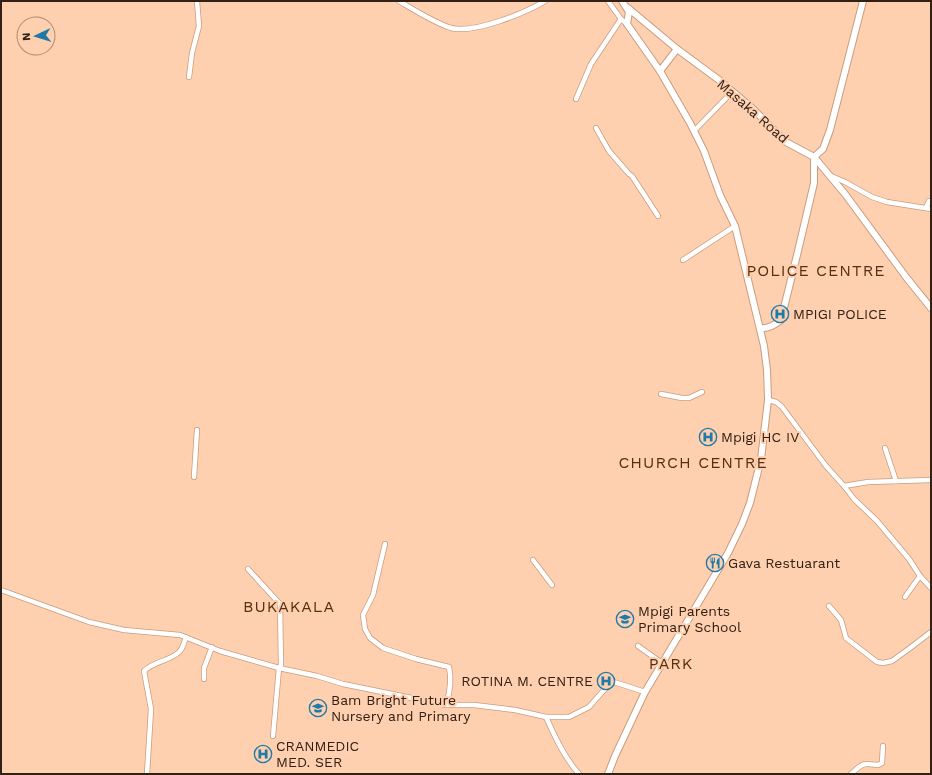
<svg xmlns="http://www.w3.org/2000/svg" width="932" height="775" viewBox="0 0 932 775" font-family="'Work Sans',sans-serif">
<rect width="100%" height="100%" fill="#ffd0b0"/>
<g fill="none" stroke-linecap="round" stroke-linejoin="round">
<defs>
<g id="minor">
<path d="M399,1c17,10 34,21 52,27 23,6 74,-15 94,-27"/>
<polyline points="608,1 621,19 627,24"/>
<polyline points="189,77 192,53 199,26 197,1"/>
<polyline points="576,99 591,64 621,19"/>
<polyline points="596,128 609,151 629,174 632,176 658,216"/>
<polyline points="694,131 732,92"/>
<polyline points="831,176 845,182 872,197 887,202 931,209"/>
<polyline points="926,208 929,201"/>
<polyline points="683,260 735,226"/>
<polyline points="661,394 682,398 689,398 702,392"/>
<polyline points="768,400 776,402 782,407 826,466 844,486 854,499 877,521 909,559 920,576 931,588"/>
<polyline points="885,448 896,481"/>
<polyline points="194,477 197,430"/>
<polyline points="844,486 868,482 931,480"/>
<path d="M385,544l-12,51 -10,20 2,14 5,9 13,10 33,11 33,8c3,13 1,25 -3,38"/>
<polyline points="533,560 552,585"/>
<polyline points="248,569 280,604 281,665 279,668 273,736"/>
<polyline points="1,590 89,622 124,630 180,635 220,651 279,668 317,676 343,684 446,705 474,705 515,710 546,717 569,717 589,707 604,690 614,682 645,692"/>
<polyline points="905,597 920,576"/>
<polyline points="829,606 841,620 846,638 877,662 883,663 892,661 910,648 931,632"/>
<polyline points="638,646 662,663"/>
<polyline points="204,679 204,668 212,647"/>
<path d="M546,717c9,20 18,40 33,57"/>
<path d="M147,774l4,-65 -7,-38c10,-10 26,-10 35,-19 4,-3 5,-10 7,-15"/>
<path d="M851,774c12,-11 11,-11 27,-9l4,-2 1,-17"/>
</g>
<g id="major">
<polyline points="628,8 677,49 719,80 752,108 786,142 814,157 845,194 906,277 931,308"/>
<polyline points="660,71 677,49"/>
<path d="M760,328c8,1 15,-3 21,-8l17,-69 16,-68v-26l9,-8 7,-19 33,-129"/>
<polyline points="608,774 615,756 645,692 728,553 742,524 750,503 761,459 768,400 767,370 764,346 735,226 720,195 704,151 690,123 660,71 627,24 629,12 622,1"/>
</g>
</defs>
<use href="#minor" stroke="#c89c7d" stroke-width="6"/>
<use href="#major" stroke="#c89c7d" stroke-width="8"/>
<use href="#minor" stroke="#fff" stroke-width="4.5"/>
<use href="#major" stroke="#fff" stroke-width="6"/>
</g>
<defs>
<symbol id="hospital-ring" viewBox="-11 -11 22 22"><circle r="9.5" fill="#ffd0b0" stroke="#1e7aa7" stroke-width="1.5"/><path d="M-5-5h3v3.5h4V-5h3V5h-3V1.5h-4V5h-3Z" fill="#1e7aa7"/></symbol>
<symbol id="restaurant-ring" viewBox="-11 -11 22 22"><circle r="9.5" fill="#ffd0b0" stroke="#1e7aa7" stroke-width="1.5"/><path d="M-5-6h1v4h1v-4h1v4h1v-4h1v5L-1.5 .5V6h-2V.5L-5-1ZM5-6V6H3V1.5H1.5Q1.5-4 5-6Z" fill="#1e7aa7"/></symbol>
<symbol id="school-ring" viewBox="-11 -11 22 22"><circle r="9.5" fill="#ffd0b0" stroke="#1e7aa7" stroke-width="1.5"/><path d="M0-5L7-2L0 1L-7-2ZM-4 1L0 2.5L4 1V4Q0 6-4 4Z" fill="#1e7aa7"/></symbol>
</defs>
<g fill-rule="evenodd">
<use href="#hospital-ring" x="770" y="304" width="20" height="20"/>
<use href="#hospital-ring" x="698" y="427" width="20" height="20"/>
<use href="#restaurant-ring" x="705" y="553" width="20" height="20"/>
<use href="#school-ring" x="615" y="609" width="20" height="20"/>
<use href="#hospital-ring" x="596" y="671" width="20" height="20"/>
<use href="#school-ring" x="308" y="698" width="20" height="20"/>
<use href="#hospital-ring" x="253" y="744" width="20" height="20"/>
</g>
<g text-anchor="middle" stroke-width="4" stroke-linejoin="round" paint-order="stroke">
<g font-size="14" fill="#322014" stroke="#ffd0b0">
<text transform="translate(753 111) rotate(41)" y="5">Masaka Road</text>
</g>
<g font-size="14" fill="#322014" stroke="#ffd0b0" text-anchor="start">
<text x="793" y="319">MPIGI POLICE</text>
<text x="721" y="442">Mpigi HC IV</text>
<text x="728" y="568">Gava Restuarant</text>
<text x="638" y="616">Mpigi Parents<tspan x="638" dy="16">Primary School</tspan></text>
<text x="593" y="686" text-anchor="end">ROTINA M. CENTRE</text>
<text x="331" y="705">Bam Bright Future<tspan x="331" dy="16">Nursery and Primary</tspan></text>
<text x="276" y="751">CRANMEDIC<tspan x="276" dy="16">MED. SER</tspan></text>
</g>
<g font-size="16" letter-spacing="1" fill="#553013" stroke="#ffd0b0">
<text x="816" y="276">POLICE CENTRE</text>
<text x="693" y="468">CHURCH CENTRE</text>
<text x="289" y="612">BUKAKALA</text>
<text x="671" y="669">PARK</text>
</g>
</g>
<rect width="932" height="775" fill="none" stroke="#322014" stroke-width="4"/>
<g transform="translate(36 36) rotate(266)"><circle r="19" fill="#ffd0b0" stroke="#ad8a72"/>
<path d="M0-3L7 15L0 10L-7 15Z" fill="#1e7aa7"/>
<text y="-6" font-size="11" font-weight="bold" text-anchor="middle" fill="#322014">N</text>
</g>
</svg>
